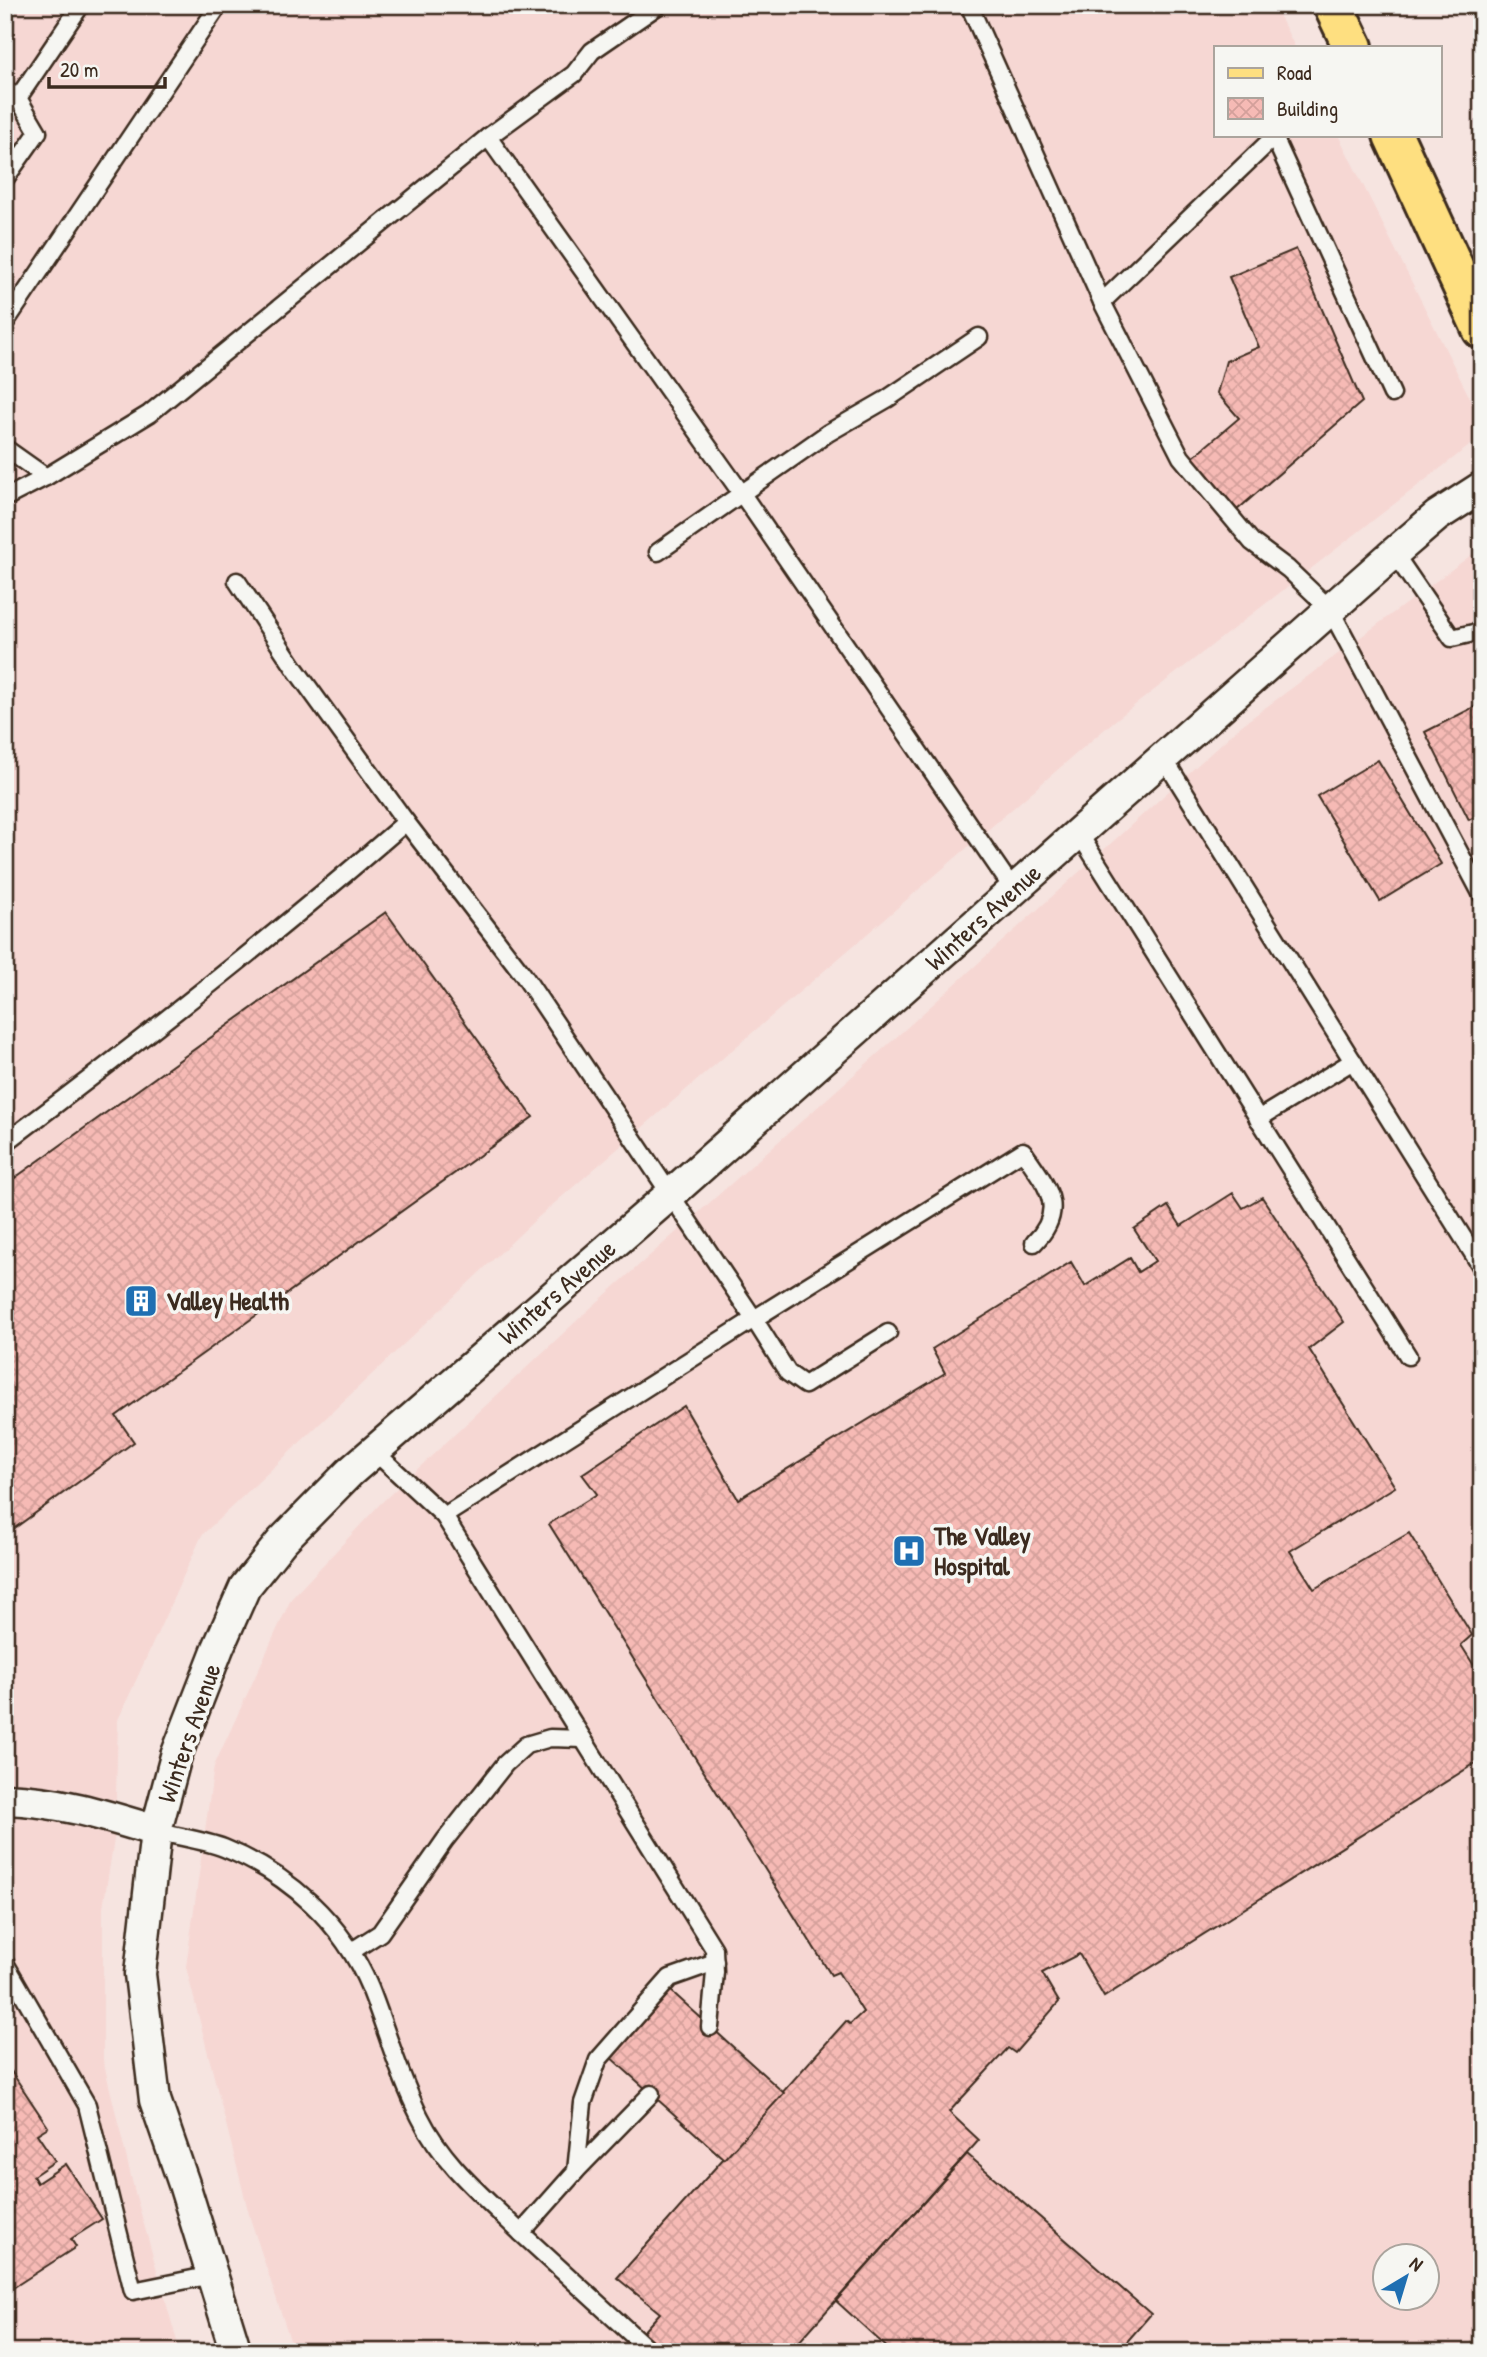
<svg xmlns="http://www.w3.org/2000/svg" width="1487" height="2357" viewBox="0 0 1487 2357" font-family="'Patrick Hand',sans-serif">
<defs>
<pattern id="building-cross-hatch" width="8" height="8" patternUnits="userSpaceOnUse" patternTransform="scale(1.75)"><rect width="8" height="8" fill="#f6bab5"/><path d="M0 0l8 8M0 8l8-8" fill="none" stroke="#d4a09b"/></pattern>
</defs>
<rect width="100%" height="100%" fill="#f6e4e0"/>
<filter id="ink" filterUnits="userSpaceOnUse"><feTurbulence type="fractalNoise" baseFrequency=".0143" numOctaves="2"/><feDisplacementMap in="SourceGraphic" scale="14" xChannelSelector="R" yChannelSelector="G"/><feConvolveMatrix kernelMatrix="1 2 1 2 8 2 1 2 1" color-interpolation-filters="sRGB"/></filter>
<g filter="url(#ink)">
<g fill="#f6d7d3" fill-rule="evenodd">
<polygon points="5,5 1274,5 1295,47 1216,47 1216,135 1338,135 1482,422 1482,436 1113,722 535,1220 202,1535 118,1720 115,1833 103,1908 103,2060 134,2189 180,2352 5,2352"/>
<path d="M1482,547v1805h-1188l-44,-134 -64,-251 28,-201 77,-167 89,-95 205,-191 306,-271 351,-317zM1386,2256h42v42h-42z"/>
</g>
<g fill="url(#building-cross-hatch)" stroke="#3b2a1e" stroke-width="2">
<polygon points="1296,249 1362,402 1237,510 1192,458 1239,418 1217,393 1226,361 1259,347 1229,277"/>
<polygon points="1476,706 1482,719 1482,813 1469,820 1425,732"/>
<polygon points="1378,760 1441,864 1380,901 1317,796"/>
<polygon points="386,912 533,1117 116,1416 134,1442 5,1535 5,1185"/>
<polygon points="1233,1193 1243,1208 1262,1197 1344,1322 1309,1349 1395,1487 1290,1551 1314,1589 1409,1533 1472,1635 1461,1645 1482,1678 1482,1759 1104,1997 1079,1954 1042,1973 1059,2002 1015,2053 1008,2048 949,2112 979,2140 790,2352 661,2352 641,2334 660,2313 617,2278 846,2021 850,2024 863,2012 838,1972 831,1975 549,1524 597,1494 582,1474 684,1406 738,1499 945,1373 932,1349 1071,1262 1085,1286 1130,1258 1138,1272 1155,1261 1134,1229 1168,1206 1181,1226"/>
<polygon points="669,1989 784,2093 724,2159 609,2056"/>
<polygon points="5,2062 48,2127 37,2134 55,2161 33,2176 37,2183 66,2164 102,2219 71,2239 76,2247 5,2293"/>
<polygon points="967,2154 1151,2314 1118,2352 892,2352 836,2301"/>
</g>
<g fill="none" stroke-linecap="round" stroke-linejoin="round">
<defs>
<g id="lane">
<polyline points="969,5 1102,302 1181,457 1252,542 1288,569 1330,609 1482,895"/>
<polyline points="5,89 18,98 38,132 5,179"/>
<polyline points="18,98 81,5"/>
<polyline points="488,137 742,494 1013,889"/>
<polyline points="1274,137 1392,394"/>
<polyline points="1102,302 1276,135"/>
<polyline points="5,323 219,5"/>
<polyline points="5,448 46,477"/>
<polyline points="5,498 46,477 149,414 488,137 574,74 592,51 659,5"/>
<polyline points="658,552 828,433 887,399 979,337"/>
<polyline points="1394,553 1452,638 1482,631"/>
<path d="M237,581l59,89 110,152 116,151 232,346 269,-168c22,33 46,57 11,92"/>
<polyline points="1163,757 1482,1268"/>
<polyline points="1078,832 1408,1356"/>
<polyline points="1258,1119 1353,1061"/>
<path d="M5,1143c137,-103 272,-209 401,-321"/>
<polyline points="374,1451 444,1516 714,1949 715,1972 710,2027"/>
<polyline points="444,1516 754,1319 788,1373 805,1385 888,1333"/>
<path d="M156,1831c22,6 47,9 68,17 65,26 119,75 146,140 17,43 29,88 50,129 23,47 64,80 101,116l55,-62 75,-77"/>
<polyline points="352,1951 380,1933 445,1840 505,1764 526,1745 550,1738 583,1739"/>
<polyline points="5,1963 87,2105 133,2291 212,2275"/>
<polyline points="576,2171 583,2103 598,2060 670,1978 715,1962"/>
<polyline points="521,2233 651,2352"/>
</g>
<g id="street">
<path d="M5,1799c55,2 99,16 151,32"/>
<polyline points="236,2352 184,2184 155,2100 140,1974 156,1831 176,1756 218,1648 245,1587 282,1541 350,1472 671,1194 1394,553 1437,516 1482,487"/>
</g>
<g id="primary">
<polyline points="1333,5 1353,47"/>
<polyline points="1393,135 1482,329"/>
</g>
</defs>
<use href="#lane" stroke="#3b2a1e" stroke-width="21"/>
<use href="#street" stroke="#3b2a1e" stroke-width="35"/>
<use href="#primary" stroke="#3b2a1e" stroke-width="44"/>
<use href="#lane" stroke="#f6f6f2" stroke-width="16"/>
<use href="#street" stroke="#f6f6f2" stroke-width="30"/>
<use href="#primary" stroke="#fedf80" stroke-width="38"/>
</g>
</g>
<defs>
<symbol id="building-square" viewBox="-11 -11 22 22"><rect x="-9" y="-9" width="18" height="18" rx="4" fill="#1f6fb2" stroke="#f6f6f2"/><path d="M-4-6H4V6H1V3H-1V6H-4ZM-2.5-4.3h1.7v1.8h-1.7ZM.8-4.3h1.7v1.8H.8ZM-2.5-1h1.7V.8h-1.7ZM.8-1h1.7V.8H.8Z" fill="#fff"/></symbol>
<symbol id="hospital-square" viewBox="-11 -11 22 22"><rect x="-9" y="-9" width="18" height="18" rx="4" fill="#1f6fb2" stroke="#f6f6f2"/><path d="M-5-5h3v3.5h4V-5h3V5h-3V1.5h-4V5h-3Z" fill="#fff"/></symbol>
</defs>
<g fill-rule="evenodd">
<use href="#building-square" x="122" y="1282" width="38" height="38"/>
<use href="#hospital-square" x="890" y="1532" width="38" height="38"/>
</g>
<g text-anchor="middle" stroke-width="7" stroke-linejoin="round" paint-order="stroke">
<g font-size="26" fill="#3b2a1e" stroke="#f6f6f2">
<text transform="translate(983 917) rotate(-42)" y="9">Winters Avenue</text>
<text transform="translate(557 1292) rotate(-41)" y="9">Winters Avenue</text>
<text transform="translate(189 1733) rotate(-71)" y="9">Winters Avenue</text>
</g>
<g font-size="26" font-weight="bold" fill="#3b2a1e" stroke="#f6f6f2" text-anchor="start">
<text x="166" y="1310">Valley Health</text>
<text x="934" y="1545">The Valley<tspan x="934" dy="30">Hospital</tspan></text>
</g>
</g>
<rect width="1487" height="2357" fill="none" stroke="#f6f6f2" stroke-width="28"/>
<rect x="14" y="14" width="1459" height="2329" fill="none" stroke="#3b2a1e" stroke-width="2.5" filter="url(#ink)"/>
<rect x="1214" y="46" width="228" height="91" fill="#f6f6f2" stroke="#aba49d" stroke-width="2"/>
<rect x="1228" y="68" width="35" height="10" fill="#fedf80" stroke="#aba49d" stroke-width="2"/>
<text x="1277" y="80" font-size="21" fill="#3b2a1e">Road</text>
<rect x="1228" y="98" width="35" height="21" fill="url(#building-cross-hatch)" stroke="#aba49d" stroke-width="2"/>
<text x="1277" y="116" font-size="21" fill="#3b2a1e">Building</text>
<g transform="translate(1406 2277) rotate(38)"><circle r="33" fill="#f6f6f2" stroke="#aba49d" stroke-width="2"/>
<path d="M0-5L12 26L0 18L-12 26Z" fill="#1f6fb2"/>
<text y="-10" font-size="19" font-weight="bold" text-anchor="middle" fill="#3b2a1e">N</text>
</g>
<path d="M49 77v10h116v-10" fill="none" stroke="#3b2a1e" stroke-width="3.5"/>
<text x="60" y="77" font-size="21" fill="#3b2a1e" stroke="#f6f6f2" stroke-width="5" paint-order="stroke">20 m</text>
</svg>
